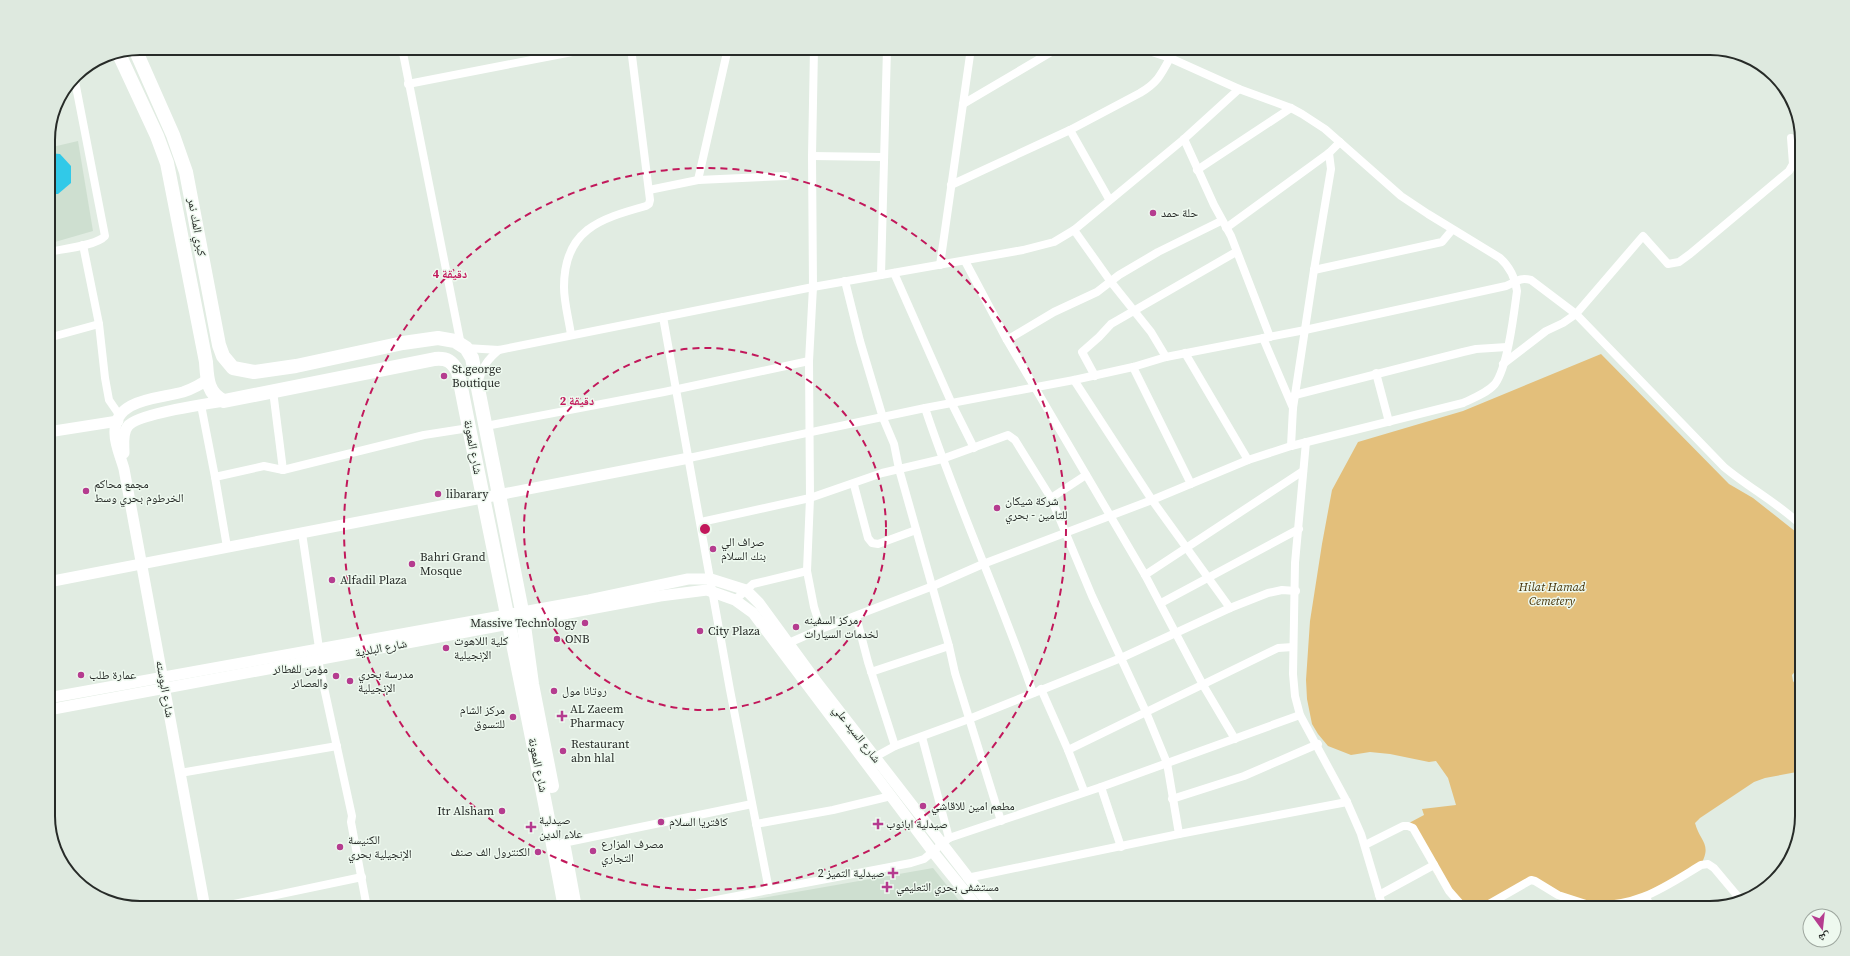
<svg xmlns="http://www.w3.org/2000/svg" width="1850" height="956" viewBox="0 0 1850 956" font-family="'Source Serif 4','Noto Naskh Arabic',serif">
<rect width="100%" height="100%" fill="#e1ece2"/>
<g fill="#cedfd0">
<polygon points="78,141 93,231 48,244 48,148"/>
<polygon points="933,868 965,908 709,908 716,906"/>
</g>
<path fill="#e3bf7b" d="M1601,354l128,130 24,14 43,34 6,7v125l-10,11 1,6 9,13v77l-37,7 -11,4 -54,36 -5,5c5,19 18,21 5,43l-58,34 -67,3 -45,-26 -54,31h-18l-22,-32 -27,-53 15,-8 -2,-6 34,-4 -8,-27 -12,-17 -7,1 -39,-8 -20,-2 -19,3 -23,-9 -10,-12 -6,-10 -5,-25 -1,-19 4,-59 12,-77 10,-54 26,-48 105,-31z"/>
<polygon fill="#31c9e8" points="48,153 60,154 71,166 71,183 58,194 48,194"/>
<g fill="none" stroke-linecap="round" stroke-linejoin="round">
<g stroke="#fff" stroke-width="8">
<polyline points="402,48 461,345"/>
<polyline points="814,48 812,156 813,287 809,361 810,498 807,571 814,607 821,629"/>
<polyline points="408,84 593,48"/>
<polyline points="963,104 1058,48"/>
<polyline points="1070,130 1109,199"/>
<polyline points="1184,139 1214,205 1231,236 1270,337"/>
<polyline points="812,156 883,157"/>
<polyline points="1197,170 1291,108"/>
<polyline points="698,180 728,48"/>
<path d="M951,185l119,-55 70,-37c17,-10 21,-18 30,-35"/>
<polyline points="649,190 698,180 786,176"/>
<polyline points="1226,228 1329,153 1340,142"/>
<polyline points="1074,230 1111,282 1151,332 1166,357"/>
<polyline points="83,245 99,324 105,378 109,400 120,416"/>
<path d="M48,252c14,-3 48,-6 57,-16l-31,-160"/>
<polyline points="965,261 1007,340 1145,575 1203,685 1235,739"/>
<polyline points="940,265 971,48"/>
<polyline points="1314,270 1442,242 1452,230"/>
<polyline points="894,273 952,404 974,448"/>
<polyline points="881,275 887,48"/>
<polyline points="845,281 860,341 883,418 894,444 899,469 949,646 955,673 1001,821"/>
<polyline points="663,317 730,690 769,890"/>
<path d="M571,335c-2,-15 -7,-32 -7,-48 0,-57 35,-68 82,-81l3,-2 1,-4 -19,-152"/>
<polyline points="48,338 99,324"/>
<polyline points="1263,338 1293,408"/>
<polyline points="1007,340 1054,312 1097,292 1119,275 1158,252 1221,221"/>
<polyline points="466,348 499,350 813,287 1023,250 1054,242 1074,230 1184,139 1239,89"/>
<polyline points="1185,353 1248,460"/>
<polyline points="1503,364 1546,331 1563,323 1576,314 1643,236 1668,264 1679,262 1690,254 1789,171 1793,164 1791,138"/>
<polyline points="1133,367 1191,484"/>
<polyline points="1376,373 1389,422"/>
<polyline points="1095,376 1082,352 1099,337 1111,324 1236,252"/>
<path d="M479,380c4,-14 9,-21 20,-30"/>
<polyline points="1074,380 1152,500 1230,608"/>
<polyline points="273,391 283,470"/>
<polyline points="1295,395 1463,352 1476,349 1507,347"/>
<polyline points="201,405 215,477"/>
<path d="M925,408c32,97 75,189 108,285"/>
<polyline points="486,426 664,392 809,361"/>
<polyline points="1306,442 1295,563 1293,674 1295,696 1300,715 1347,802 1361,834 1383,908"/>
<polyline points="1291,446 1293,408 1314,270 1331,169 1329,153"/>
<path d="M689,458l236,-50 149,-28 59,-13 33,-10 139,-27 201,-44c10,-4 13,-9 25,-6l45,34 148,153c25,21 54,36 78,59"/>
<polyline points="854,485 868,538 872,543 878,544 916,530"/>
<polyline points="1051,498 1086,475"/>
<polyline points="701,522 810,498 882,473 942,459 1008,435 1015,440 1051,498 1092,596 1146,712 1167,763 1179,834"/>
<polyline points="302,533 319,648"/>
<polyline points="227,547 215,477 264,466 283,470 424,435 469,428"/>
<polyline points="1145,575 1303,471"/>
<polyline points="735,600 753,584 807,571"/>
<polyline points="1161,603 1299,529"/>
<polyline points="856,616 868,662 895,746"/>
<path d="M784,645l37,-16 112,-43 50,-22 169,-64 96,-40 43,-14 172,-43c11,-5 24,-10 32,-19 13,-18 19,-71 22,-93 -2,-14 -7,-24 -17,-33l-72,-44 -27,-18 -76,-67 -23,-15 -11,-6 -52,-19 -69,-31 -30,-10"/>
<polyline points="318,660 352,816 351,822 367,908"/>
<polyline points="871,672 949,646"/>
<polyline points="1041,689 1068,750"/>
<polyline points="922,737 949,838"/>
<polyline points="875,757 895,746 969,719 1121,658 1230,608 1268,593 1282,590 1296,591"/>
<polyline points="180,773 337,746"/>
<polyline points="1101,787 1121,847"/>
<polyline points="1084,791 1068,750 1278,648 1293,647"/>
<polyline points="1172,799 1244,776 1318,744"/>
<polyline points="756,824 833,810 891,796"/>
<polyline points="563,843 752,804"/>
<polyline points="1365,845 1403,826 1408,826 1413,828 1449,891 1464,908"/>
<polyline points="967,878 1179,834 1347,802"/>
<polyline points="1379,895 1434,865"/>
<polyline points="1646,897 1651,908"/>
<path d="M1589,905c47,3 74,-17 112,-40l7,-1 6,4 26,31"/>
<polyline points="215,908 362,877"/>
<polyline points="674,908 911,863 924,859 949,838 1101,787 1300,715"/>
<polyline points="1482,908 1531,880 1535,881 1558,895 1589,905 1589,908"/>
</g>
<g stroke="#fff" stroke-width="11">
<polyline points="48,432 118,421"/>
<path d="M124,453c0,-9 -2,-20 4,-27 9,-12 78,-22 96,-25"/>
<polyline points="48,582 689,458"/>
<polyline points="48,698 589,600 688,579 711,579 746,590 759,603 816,681 992,908"/>
<polyline points="48,710 660,596 707,590 735,600 753,613 933,852 978,908"/>
<path d="M205,908l-81,-439c-3,-11 -9,-24 -9,-35 -2,-36 44,-35 68,-42 9,-3 17,-7 25,-13"/>
</g>
<g stroke="#fff" stroke-width="14">
<polyline points="135,49 173,135 186,172 219,345 223,356 233,368 254,372 296,366 403,343 438,338 455,341 466,348 472,358 522,611 532,684 552,786"/>
<path d="M118,52l39,84 10,27 39,199c1,15 1,32 18,39l211,-42c12,-1 17,2 23,13 35,179 74,357 107,536"/>
<polyline points="564,848 575,908"/>
</g>
</g>
<g fill="none" stroke="#c2185b" stroke-width="2" stroke-dasharray="7 5">
<circle cx="705" cy="529" r="181"/>
<circle cx="705" cy="529" r="361"/>
</g>
<g fill="#b53c8f" stroke="#eef9ef" stroke-width="1.5">
<circle cx="1153" cy="213" r="4"/>
<circle cx="444" cy="376" r="4"/>
<circle cx="86" cy="491" r="4"/>
<circle cx="438" cy="494" r="4"/>
<circle cx="997" cy="508" r="4"/>
<circle cx="713" cy="549" r="4"/>
<circle cx="412" cy="564" r="4"/>
<circle cx="332" cy="580" r="4"/>
<circle cx="585" cy="623" r="4"/>
<circle cx="796" cy="627" r="4"/>
<circle cx="700" cy="631" r="4"/>
<circle cx="557" cy="639" r="4"/>
<circle cx="446" cy="648" r="4"/>
<circle cx="81" cy="675" r="4"/>
<circle cx="336" cy="676" r="4"/>
<circle cx="350" cy="681" r="4"/>
<circle cx="554" cy="691" r="4"/>
<path d="M560 710h4v4h4v4h-4v4h-4v-4h-4v-4h4z"/>
<circle cx="513" cy="717" r="4"/>
<circle cx="563" cy="751" r="4"/>
<circle cx="923" cy="806" r="4"/>
<circle cx="502" cy="811" r="4"/>
<circle cx="661" cy="822" r="4"/>
<path d="M876 818h4v4h4v4h-4v4h-4v-4h-4v-4h4z"/>
<path d="M529 821h4v4h4v4h-4v4h-4v-4h-4v-4h4z"/>
<circle cx="340" cy="847" r="4"/>
<circle cx="593" cy="851" r="4"/>
<circle cx="538" cy="852" r="4"/>
<path d="M891 867h4v4h4v4h-4v4h-4v-4h-4v-4h4z"/>
<path d="M885 881h4v4h4v4h-4v4h-4v-4h-4v-4h4z"/>
</g>
<g text-anchor="middle" stroke-width="3" stroke-linejoin="round" paint-order="stroke">
<g font-size="12" fill="#272b28" stroke="#eef9ef" text-anchor="start">
<text x="1161" y="217">حلة حمد</text>
<text x="452" y="373">St.george<tspan x="452" dy="14">Boutique</tspan></text>
<text x="94" y="488">مجمع محاكم<tspan x="94" dy="14">الخرطوم بحري وسط</tspan></text>
<text x="446" y="498">libarary</text>
<text x="1005" y="505">شركة شيكان<tspan x="1005" dy="14">للتامين - بحري</tspan></text>
<text x="721" y="546">صراف الي<tspan x="721" dy="14">بنك السلام</tspan></text>
<text x="420" y="561">Bahri Grand<tspan x="420" dy="14">Mosque</tspan></text>
<text x="340" y="584">Alfadil Plaza</text>
<text x="804" y="624">مركز السفينه<tspan x="804" dy="14">لخدمات السيارات</tspan></text>
<text x="577" y="627" text-anchor="end">Massive Technology</text>
<text x="708" y="635">City Plaza</text>
<text x="565" y="643">ONB</text>
<text x="454" y="645">كلية اللاهوت<tspan x="454" dy="14">الإنجيلية</tspan></text>
<text x="328" y="673" text-anchor="end">مؤمن للفطائر<tspan x="328" dy="14">والعصائر</tspan></text>
<text x="358" y="678">مدرسة بحري<tspan x="358" dy="14">الإنجيلية</tspan></text>
<text x="89" y="679">عمارة طلب</text>
<text x="562" y="695">روتانا مول</text>
<text x="570" y="713">AL Zaeem<tspan x="570" dy="14">Pharmacy</tspan></text>
<text x="505" y="714" text-anchor="end">مركز الشام<tspan x="505" dy="14">للتسوق</tspan></text>
<text x="571" y="748">Restaurant<tspan x="571" dy="14">abn hlal</tspan></text>
<text x="931" y="810">مطعم امين للاقاشي</text>
<text x="494" y="815" text-anchor="end">Itr Alsham</text>
<text x="539" y="824">صيدلية<tspan x="539" dy="14">علاء الدين</tspan></text>
<text x="669" y="826">كافتريا السلام</text>
<text x="886" y="828">صيدلية ابانوب</text>
<text x="348" y="844">الكنيسة<tspan x="348" dy="14">الإنجيلية بحري</tspan></text>
<text x="601" y="848">مصرف المزارع<tspan x="601" dy="14">التجاري</tspan></text>
<text x="530" y="856" text-anchor="end">الكنترول الف صنف</text>
<text x="885" y="877" text-anchor="end">صيدلية التميز 2</text>
<text x="896" y="891">مستشفى بحري التعليمي</text>
</g>
<g font-size="12" fill="#272b28" stroke="#eef9ef">
<text transform="translate(197 227) rotate(80)" y="4">كبري المك نمر</text>
<text transform="translate(473 447) rotate(79)" y="4">شارع المعونة</text>
<text transform="translate(381 648) rotate(-11)" y="4">شارع البلدية</text>
<text transform="translate(165 689) rotate(80)" y="4">شارع البوسته</text>
<text transform="translate(857 734) rotate(52)" y="4">شارع السيد علي</text>
<text transform="translate(538 765) rotate(78)" y="4">شارع المعونة</text>
</g>
<g font-size="12" font-style="italic" fill="#463308" stroke="#eef9ef">
<text x="1552" y="591">Hilat Hamad<tspan x="1552" dy="14">Cemetery</tspan></text>
</g>
</g>
<path d="M0 0H1850V956H0ZM140 55H1710A85 85 0 0 1 1795 140V816A85 85 0 0 1 1710 901H140A85 85 0 0 1 55 816V140A85 85 0 0 1 140 55Z" fill="#dee9df" fill-rule="evenodd"/>
<path fill="none" stroke="#272b28" stroke-width="2" d="M140 55H1710A85 85 0 0 1 1795 140V816A85 85 0 0 1 1710 901H140A85 85 0 0 1 55 816V140A85 85 0 0 1 140 55Z"/>
<circle cx="705" cy="529" r="6" fill="#c2185b" stroke="#eef9ef" stroke-width="2"/>
<g font-size="12" text-anchor="middle" font-weight="bold" fill="#c2185b" stroke="#eef9ef" stroke-width="3" stroke-linejoin="round" paint-order="stroke">
<text x="450" y="278">4 دقيقة</text>
<text x="577" y="405">2 دقيقة</text>
</g>
<g transform="translate(1822 928) rotate(165)"><circle r="19" fill="#eef9ef" stroke="#9ea79f"/>
<path d="M0-3L7 15L0 10L-7 15Z" fill="#b53c8f"/>
<text y="-6" font-size="11" font-weight="bold" text-anchor="middle" fill="#272b28">ش</text>
</g>
</svg>
